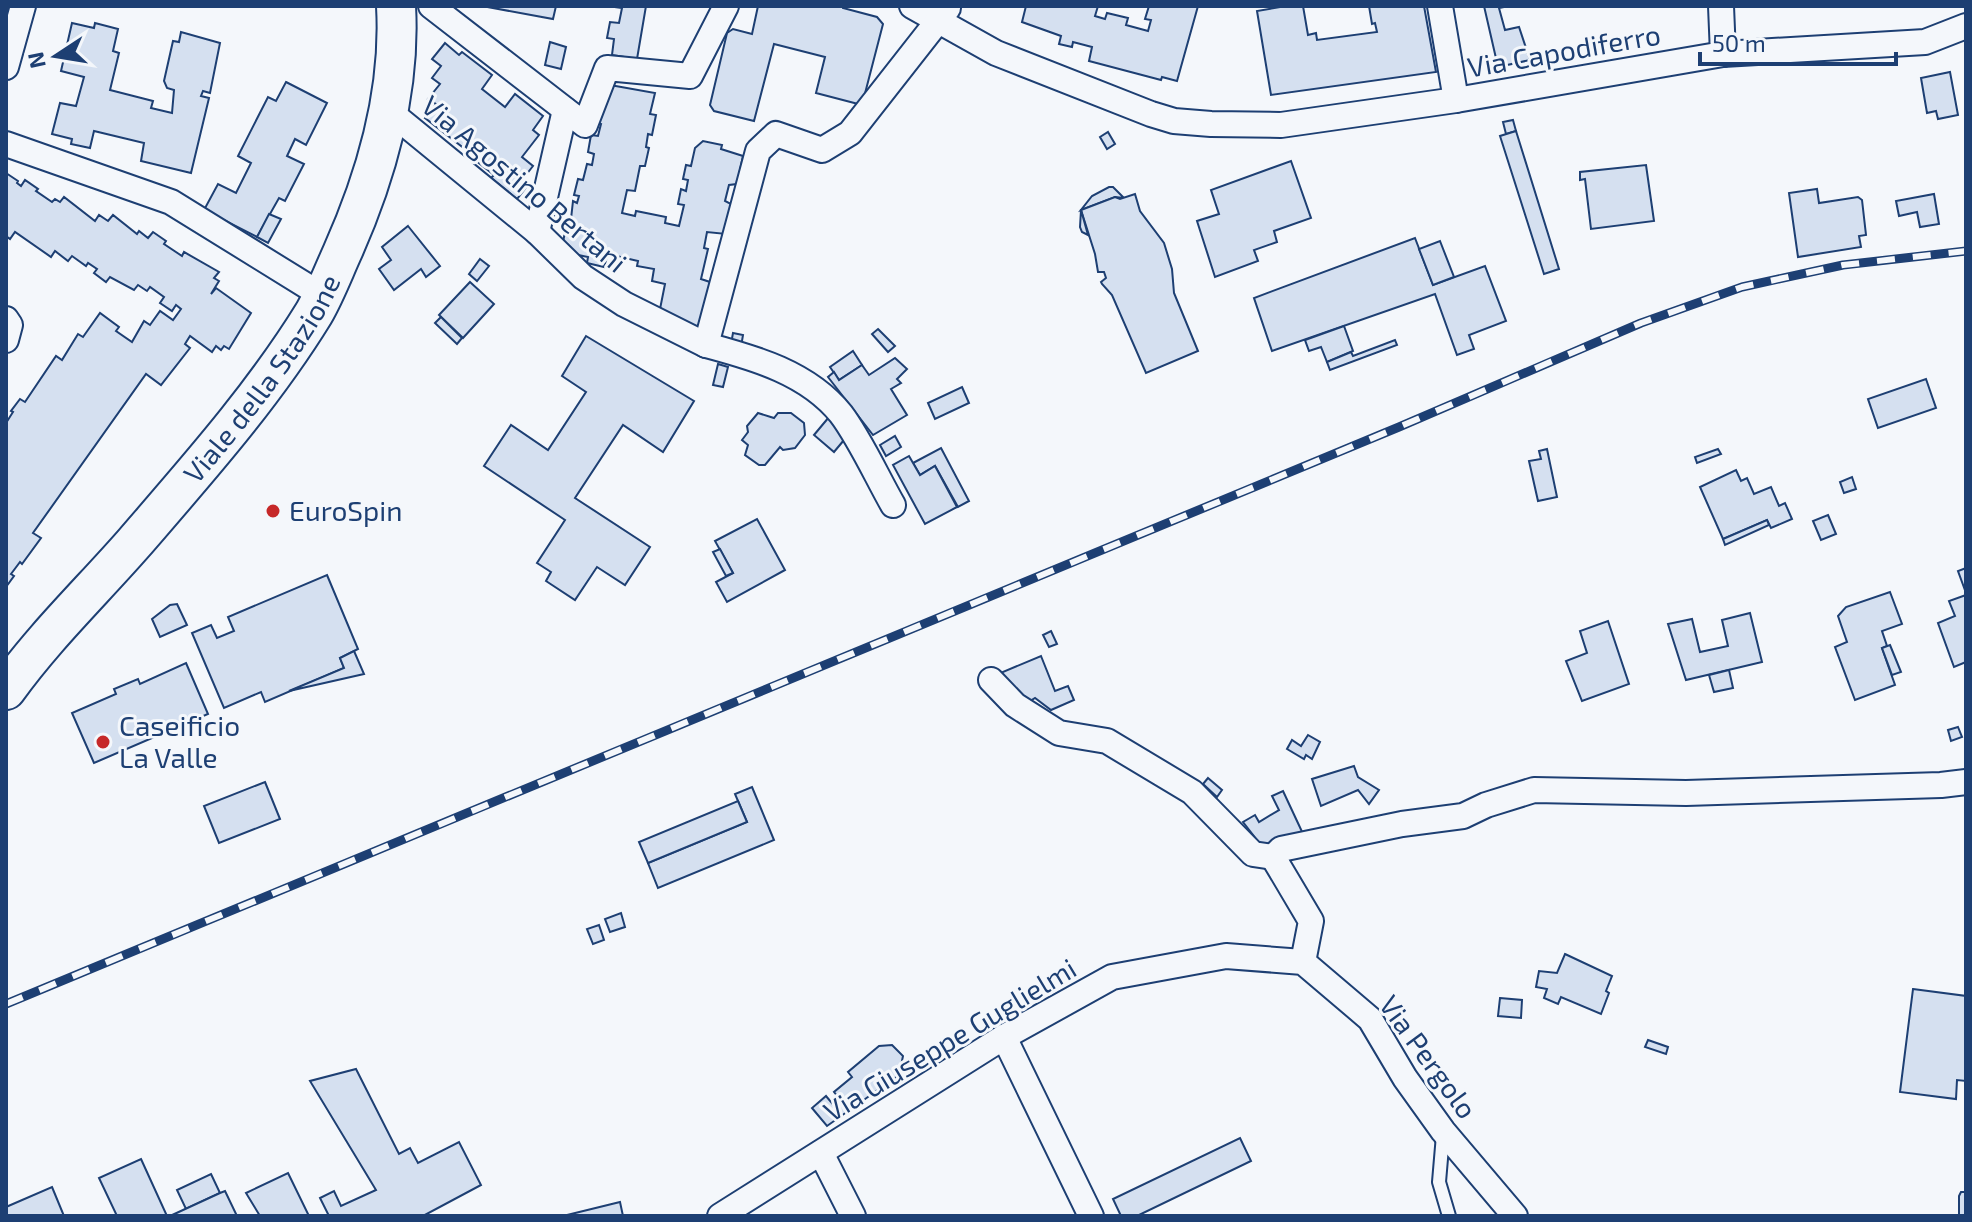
<svg xmlns="http://www.w3.org/2000/svg" width="1972" height="1222" viewBox="0 0 1972 1222" font-family="'Exo 2',sans-serif">
<rect width="100%" height="100%" fill="#f4f7fb"/>
<g fill="#d5e0f0" stroke="#1d3f73" stroke-width="2">
<polygon points="482,6 556,6 553,19"/>
<polygon points="607,6 646,6 637,59 612,55 614,39 607,38 610,22 619,23 622,8"/>
<polygon points="758,6 843,6 843,8 877,17 883,24 862,105 816,93 825,57 774,44 754,121 714,111 710,105 727,33 733,29 752,34"/>
<polygon points="1026,6 1098,6 1095,16 1105,19 1107,13 1128,18 1126,25 1148,31 1151,20 1145,19 1149,6 1198,6 1177,81 1162,77 1161,80 1089,61 1092,47 1073,42 1072,47 1059,44 1061,36 1022,22"/>
<polygon points="1286,6 1303,6 1308,35 1316,33 1317,40 1377,32 1375,23 1372,24 1369,6 1424,6 1436,72 1271,95 1257,11"/>
<polygon points="1484,6 1509,6 1499,8 1505,30 1519,27 1530,60 1498,67"/>
<polygon points="72,23 94,28 95,23 118,29 113,51 119,53 110,90 153,101 151,108 172,113 174,90 167,88 164,81 173,41 179,42 181,32 220,43 210,93 203,91 201,96 209,98 191,173 141,161 144,143 94,131 90,148 71,144 72,139 52,134 60,103 76,106 84,77 61,71"/>
<polygon points="550,42 566,47 561,69 545,65"/>
<polygon points="445,43 459,55 462,52 492,75 482,89 505,107 515,94 543,116 533,130 539,135 522,157 533,166 522,180 528,185 517,199 491,178 494,175 470,156 470,153 425,118 436,104 428,99 440,84 432,78 441,66 432,59"/>
<polygon points="1950,72 1958,115 1938,119 1936,111 1927,113 1921,78"/>
<polygon points="286,82 327,103 306,145 295,139 287,156 304,164 285,201 279,198 257,237 204,210 218,184 236,193 251,163 238,156 268,97 276,101"/>
<polygon points="610,85 655,93 650,114 656,115 652,135 648,134 646,147 649,148 645,166 640,166 635,191 627,190 622,213 635,216 636,211 666,217 665,223 679,226 684,205 678,204 681,189 686,191 688,180 683,179 686,165 691,166 695,148 703,141 722,145 721,149 743,156 737,184 729,185 725,201 733,205 726,234 707,232 704,248 708,249 701,279 716,284 701,328 682,324 683,320 664,316 660,309 665,284 652,281 654,269 637,266 638,261 608,254 604,267 587,263 588,257 578,255 577,259 562,247 566,227 570,228 573,201 577,203 579,196 574,195 578,179 583,180 587,164 592,165 594,154 588,152 591,135 598,136 601,124 595,123"/>
<polygon points="1513,120 1516,131 1506,134 1503,122"/>
<polygon points="1516,131 1559,269 1544,274 1500,136"/>
<polygon points="1108,132 1115,144 1107,149 1100,137"/>
<polygon points="1291,161 1311,218 1274,231 1277,242 1254,250 1258,261 1215,277 1197,221 1219,214 1211,190"/>
<polygon points="1646,165 1654,221 1591,229 1585,179 1580,180 1580,172"/>
<polygon points="6,173 18,181 17,183 21,186 25,180 38,189 36,191 52,202 55,199 60,202 64,197 95,221 99,215 108,221 113,215 137,234 139,231 148,238 153,232 166,241 164,244 182,256 184,252 219,272 214,278 219,281 211,294 216,288 251,313 229,349 224,346 221,350 216,346 212,352 190,336 185,344 190,348 161,385 146,374 33,533 41,538 22,564 20,562 11,574 14,576 6,587 6,423 13,412 11,411 20,399 25,402 56,356 62,360 78,334 83,337 100,313 119,327 116,331 132,342 144,321 150,325 160,311 173,320 181,309 176,305 172,311 160,303 164,297 150,287 147,291 138,285 134,290 110,277 106,282 94,273 97,269 88,263 86,266 72,256 68,261 55,251 51,257 15,232 10,239 6,236"/>
<polygon points="1109,187 1113,187 1124,198 1115,197 1081,210 1092,196"/>
<polygon points="1817,189 1819,203 1858,197 1862,200 1866,235 1859,236 1861,247 1798,257 1789,193"/>
<polygon points="1135,194 1140,211 1164,243 1172,269 1174,293 1198,351 1146,373 1112,295 1102,284 1101,282 1106,278 1104,272 1098,272 1095,254 1081,210 1115,197 1120,199"/>
<polygon points="1934,194 1939,224 1920,227 1917,212 1899,216 1896,201"/>
<polygon points="1081,210 1088,235 1082,232 1080,227"/>
<polygon points="269,214 281,219 268,243 257,237"/>
<polygon points="408,226 440,266 426,277 421,269 394,290 379,269 391,260 382,247"/>
<polygon points="1415,238 1433,285 1485,266 1506,321 1469,335 1474,349 1457,355 1435,294 1272,351 1254,298"/>
<polygon points="1440,241 1454,277 1433,285 1419,249"/>
<polygon points="480,259 489,266 477,281 469,274"/>
<polygon points="470,282 494,304 463,338 439,315"/>
<polygon points="441,317 462,338 457,344 435,323"/>
<polygon points="1344,326 1353,351 1327,362 1321,347 1309,351 1305,340"/>
<polygon points="878,329 895,346 888,352 872,334"/>
<polygon points="733,333 743,335 741,347 731,344"/>
<polygon points="586,336 694,401 663,452 623,425 575,498 650,547 625,585 597,567 575,600 546,581 551,572 537,563 565,520 484,466 511,425 548,450 586,392 562,376"/>
<polygon points="1395,340 1397,345 1330,370 1327,362 1351,352 1353,356"/>
<polygon points="853,351 862,365 839,380 830,367"/>
<polygon points="895,358 907,369 897,379 901,383 891,389 907,415 873,435 828,377 834,372 839,380 862,365 869,375"/>
<polygon points="718,364 728,367 723,387 713,385"/>
<polygon points="1926,379 1936,408 1878,428 1868,399"/>
<polygon points="962,387 969,403 935,419 928,403"/>
<polygon points="758,413 774,418 778,413 791,413 804,423 805,435 795,448 783,450 780,447 765,465 759,465 745,455 748,445 742,440 748,432 747,426"/>
<polygon points="829,417 849,434 834,452 814,435"/>
<polygon points="895,436 901,447 886,456 880,445"/>
<polygon points="941,448 969,501 958,507 935,466 920,475 913,463"/>
<polygon points="1547,449 1557,497 1538,501 1529,461 1541,459 1539,451"/>
<polygon points="1718,449 1721,454 1697,463 1695,457"/>
<polygon points="909,456 920,475 935,466 957,507 925,524 893,465"/>
<polygon points="1736,470 1741,481 1747,478 1754,494 1771,487 1779,506 1785,503 1792,519 1771,528 1767,520 1723,539 1700,487"/>
<polygon points="1852,477 1856,489 1844,493 1840,482"/>
<polygon points="1828,515 1836,534 1821,540 1813,521"/>
<polygon points="757,519 785,570 727,602 716,582 733,573 715,541"/>
<polygon points="1767,520 1769,525 1725,545 1723,539"/>
<polygon points="720,549 733,573 726,576 713,552"/>
<polygon points="1966,568 1966,593 1958,571"/>
<polygon points="327,575 358,649 340,658 344,668 265,702 261,692 224,708 192,633 211,625 217,638 234,631 228,617"/>
<polygon points="1890,592 1902,624 1882,631 1887,646 1882,648 1895,685 1855,700 1835,647 1847,642 1838,616 1846,607"/>
<polygon points="1966,595 1966,662 1954,667 1938,623 1955,616 1949,601"/>
<polygon points="177,604 187,625 160,637 152,619 170,605"/>
<polygon points="1750,613 1762,662 1686,680 1668,624 1692,619 1700,652 1728,646 1722,620"/>
<polygon points="1608,621 1629,684 1582,701 1566,661 1587,653 1580,631"/>
<polygon points="1051,631 1057,644 1049,647 1043,635"/>
<polygon points="1890,645 1901,672 1892,675 1882,648"/>
<polygon points="354,651 364,674 289,691 344,668 340,658"/>
<polygon points="1041,656 1055,691 1068,686 1074,700 1051,710 1035,698 1027,703 998,674"/>
<polygon points="186,663 208,714 94,763 72,713 116,694 114,689 138,679 140,684"/>
<polygon points="1729,670 1733,688 1714,692 1709,675"/>
<polygon points="1958,727 1962,737 1951,741 1948,730"/>
<polygon points="1308,735 1320,742 1312,759 1306,755 1304,759 1287,749 1292,740 1301,746"/>
<polygon points="1354,766 1358,777 1379,790 1369,804 1358,790 1321,806 1312,779"/>
<polygon points="1208,778 1222,790 1217,797 1203,784"/>
<polygon points="265,782 280,819 219,843 204,806"/>
<polygon points="752,787 774,840 658,888 648,863 747,822 735,794"/>
<polygon points="1283,791 1304,836 1264,849 1243,822 1255,815 1259,822 1279,810 1272,796"/>
<polygon points="738,801 747,822 648,863 639,842"/>
<polygon points="621,913 625,927 610,932 605,919"/>
<polygon points="599,925 604,940 593,944 587,929"/>
<polygon points="1565,954 1612,976 1606,991 1609,993 1601,1014 1561,997 1558,1004 1544,998 1547,989 1536,987 1539,971 1557,973"/>
<polygon points="1913,989 1966,996 1966,1081 1957,1080 1956,1099 1900,1092"/>
<polygon points="1500,998 1522,1000 1521,1018 1498,1016"/>
<polygon points="1648,1040 1668,1047 1666,1054 1645,1047"/>
<polygon points="892,1045 903,1056 899,1075 827,1126 812,1108 826,1096 836,1108 842,1102 834,1092 852,1077 848,1072 879,1046"/>
<polygon points="356,1069 399,1154 410,1148 418,1163 459,1142 481,1185 423,1216 329,1216 320,1198 334,1191 341,1206 376,1190 310,1081"/>
<polygon points="1240,1138 1251,1161 1137,1216 1121,1216 1113,1199"/>
<polygon points="141,1159 167,1216 117,1216 99,1178"/>
<polygon points="288,1173 309,1216 260,1216 246,1193"/>
<polygon points="211,1174 220,1193 186,1209 177,1190"/>
<polygon points="52,1187 64,1216 6,1216 6,1207"/>
<polygon points="225,1191 237,1216 170,1216 220,1193"/>
<polygon points="1961,1192 1966,1192 1966,1216 1959,1216 1959,1196"/>
<polygon points="620,1202 623,1216 567,1215"/>
</g>
<g fill="none" stroke-linecap="round" stroke-linejoin="round">
<defs>
<polyline id="service" points="1443,1135 1439,1182 1449,1216"/>
<g id="minor">
<polyline points="431,6 585,125 607,68 690,76 726,6"/>
<polyline points="912,6 996,53 1151,114 1174,121 1211,124 1281,125 1456,100 1723,54 1925,42 1966,26"/>
<polyline points="1440,6 1456,100"/>
<polyline points="1721,6 1723,54"/>
<polyline points="6,67 23,6"/>
<polyline points="389,111 537,232 583,277 624,304 706,345 758,151 776,134 822,150 850,133 948,8"/>
<polyline points="6,144 171,202 323,296"/>
<polyline points="537,232 565,110"/>
<polyline points="6,319 10,325 6,340"/>
<path d="M706,345c49,13 102,28 135,69 19,25 36,63 52,91"/>
<polyline points="991,680 1015,705 1059,733 1107,741 1192,792 1253,854 1273,857"/>
<polyline points="1303,962 1311,921 1273,857 1281,849 1402,824 1463,816 1486,805 1534,790 1686,793 1941,785 1966,782"/>
<polyline points="1004,1037 1091,1216"/>
<polyline points="821,1153 853,1216"/>
<polyline points="720,1216 1004,1037 1112,977 1226,956 1303,962 1370,1019 1405,1078 1443,1131 1515,1216"/>
</g>
<g id="primary">
<path id="s1" d="M6,690c38,-53 85,-98 128,-147 63,-73 129,-147 180,-230 11,-19 19,-40 28,-60 35,-78 59,-161 54,-247"/>
</g>
</defs>
<use href="#service" stroke="#1d3f73" stroke-width="16"/>
<use href="#minor" stroke="#1d3f73" stroke-width="28"/>
<use href="#primary" stroke="#1d3f73" stroke-width="42"/>
<use href="#service" stroke="#f4f7fb" stroke-width="12"/>
<use href="#minor" stroke="#f4f7fb" stroke-width="24"/>
<use href="#primary" stroke="#f4f7fb" stroke-width="38"/>
<defs>
<polyline id="rail" points="6,1004 1399,427 1641,323 1742,287 1843,265 1966,251"/>
</defs>
<use href="#rail" stroke="#1d3f73" stroke-width="9"/>
<use href="#rail" stroke="#f4f7fb" stroke-width="6" stroke-dasharray="18" stroke-linecap="butt"/>
</g>
<g fill="#c62828" stroke="#f4f7fb" stroke-width="3">
<circle cx="273" cy="511" r="8"/>
<circle cx="103" cy="742" r="8"/>
</g>
<g text-anchor="middle" stroke-width="6" stroke-linejoin="round" paint-order="stroke">
<g font-size="28" fill="#1d3f73" stroke="#f4f7fb">
<text transform="translate(1564 51) rotate(-10)" y="10">Via Capodiferro</text>
<text transform="translate(524 184) rotate(40)" y="10">Via Agostino Bertani</text>
<text dy="10" stroke="none"><textPath href="#s1" startOffset="404">Viale della Stazione</textPath></text>
<text transform="translate(950 1040) rotate(-31)" y="10">Via Giuseppe Guglielmi</text>
<text transform="translate(1428 1057) rotate(54)" y="10">Via Pergolo</text>
</g>
<g font-size="28" fill="#1d3f73" stroke="#f4f7fb" text-anchor="start">
<text x="289" y="521">EuroSpin</text>
<text x="119" y="736">Caseificio<tspan x="119" dy="32">La Valle</tspan></text>
</g>
</g>
<rect width="1972" height="1222" fill="none" stroke="#1d3f73" stroke-width="16"/>
<g transform="translate(56 56) rotate(258)" stroke="#f4f7fb" stroke-width="6" paint-order="stroke">
<path d="M0-6L14 30L0 20L-14 30Z" fill="#1d3f73"/>
<text y="-12" font-size="22" font-weight="bold" text-anchor="middle" fill="#1d3f73">N</text>
</g>
<path d="M1700 52v12h196v-12" fill="none" stroke="#1d3f73" stroke-width="4"/>
<text x="1712" y="52" font-size="24" fill="#1d3f73" stroke="#f4f7fb" stroke-width="6" paint-order="stroke">50 m</text>
</svg>
